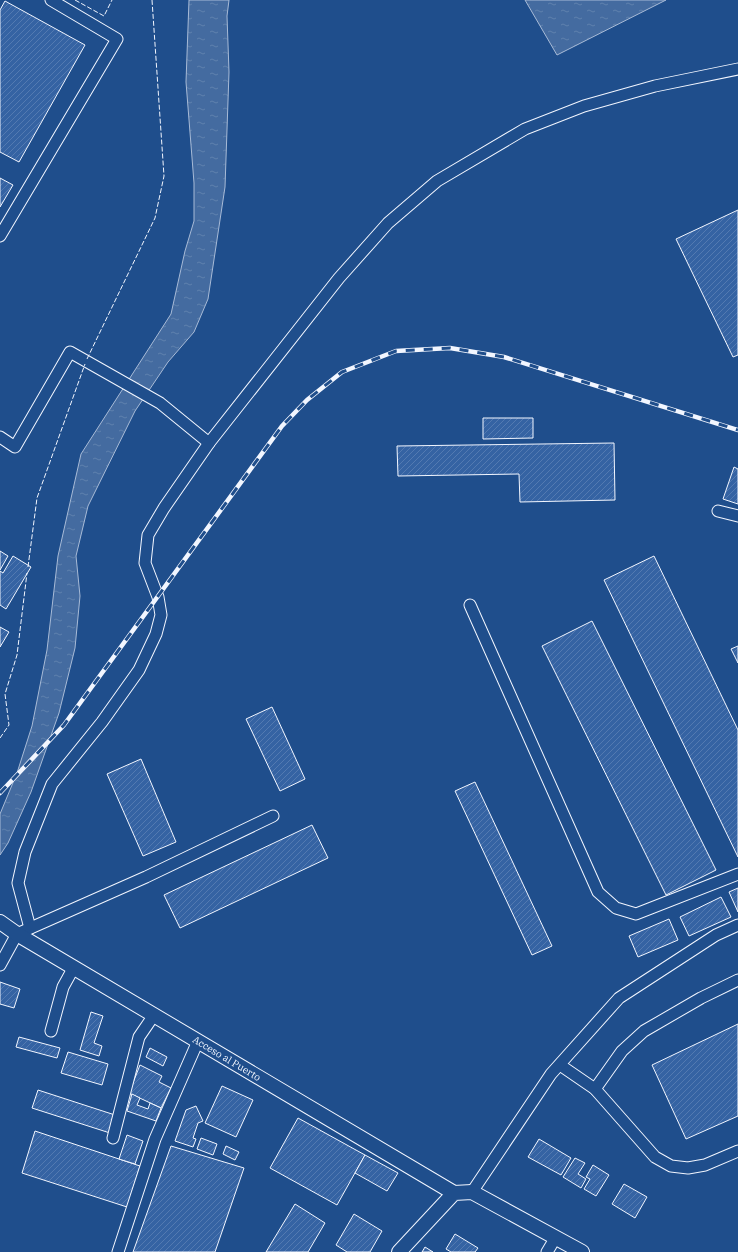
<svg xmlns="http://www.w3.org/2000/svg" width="738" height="1252" viewBox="0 0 738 1252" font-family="'IBM Plex Serif',serif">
<defs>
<pattern id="water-ripples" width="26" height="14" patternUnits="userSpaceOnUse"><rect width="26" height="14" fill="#446ba0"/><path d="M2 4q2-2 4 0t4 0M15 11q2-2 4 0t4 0" fill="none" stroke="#5f81ae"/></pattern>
<pattern id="building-hatch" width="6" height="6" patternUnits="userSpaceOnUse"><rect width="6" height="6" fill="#3563a3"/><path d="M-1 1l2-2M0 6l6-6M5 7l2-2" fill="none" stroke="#537ab1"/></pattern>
</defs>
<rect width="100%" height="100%" fill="#1f4e8c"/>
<g fill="url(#water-ripples)" stroke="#a8bbd7">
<polygon points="189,0 229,0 227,16 229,72 225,187 208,299 194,332 168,362 135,411 88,506 76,556 80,596 75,648 59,713 31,792 8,843 0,855 0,814 17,773 32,726 47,650 58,556 81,454 171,314 185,251 194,221 194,183 186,82"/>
<polygon points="525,0 666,0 557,55"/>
</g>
<g fill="url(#building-hatch)" stroke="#f2f6ff">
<polygon points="5,1 85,45 19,162 0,152 0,10"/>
<polygon points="0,178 13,185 0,207"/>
<polygon points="738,210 738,355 733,357 676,239"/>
<polygon points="483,418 533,418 533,438 483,439"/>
<polygon points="614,443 615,500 520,502 519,474 398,476 397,446"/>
<polygon points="734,467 738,469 738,504 723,499"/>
<polygon points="0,551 8,556 0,570"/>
<polygon points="13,556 31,567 6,609 0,605 0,571 3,573"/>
<polygon points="654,556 738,730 738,857 604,580"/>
<polygon points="592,621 716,870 666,895 542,646"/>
<polygon points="0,627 9,632 0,647"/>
<polygon points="738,646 738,663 731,649"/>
<polygon points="272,707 305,779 280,791 246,719"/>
<polygon points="141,759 176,842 143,856 107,774"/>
<polygon points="475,782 552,946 532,955 455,791"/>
<polygon points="312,825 328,858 180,928 164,895"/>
<polygon points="738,888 738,912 729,892"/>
<polygon points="721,897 731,917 689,936 680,917"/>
<polygon points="669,919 678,940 638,957 629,936"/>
<polygon points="0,982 20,989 14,1008 0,1004"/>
<polygon points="91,1012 103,1016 94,1043 102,1046 99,1056 80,1050"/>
<polygon points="738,1024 738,1116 686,1139 652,1065"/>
<polygon points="19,1037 60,1048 57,1058 16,1047"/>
<polygon points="150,1048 167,1057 163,1066 146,1057"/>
<polygon points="68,1052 108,1064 102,1085 61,1073"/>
<polygon points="140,1065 162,1076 159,1082 171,1088 161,1108 129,1093"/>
<polygon points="222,1086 253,1100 236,1137 205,1123"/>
<polygon points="38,1090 115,1115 110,1133 32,1108"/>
<polygon points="132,1094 140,1098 137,1105 148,1109 150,1103 161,1108 156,1121 127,1111"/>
<polygon points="196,1106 203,1121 198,1123 193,1138 196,1139 193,1147 175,1141 186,1110"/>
<polygon points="298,1118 365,1155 337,1205 270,1168"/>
<polygon points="35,1131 140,1166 127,1207 22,1173"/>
<polygon points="127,1135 143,1141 135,1164 119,1159"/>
<polygon points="201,1138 217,1144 213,1155 197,1149"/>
<polygon points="539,1139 571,1158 561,1175 528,1157"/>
<polygon points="171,1146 244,1168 215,1252 133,1252"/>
<polygon points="226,1146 239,1152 235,1160 223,1154"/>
<polygon points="365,1155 398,1173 387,1191 355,1173"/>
<polygon points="575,1158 585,1163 578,1174 586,1179 581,1188 563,1177"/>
<polygon points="593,1165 609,1175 596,1196 584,1189 590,1179 586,1177"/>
<polygon points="624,1184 647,1197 635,1218 612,1204"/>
<polygon points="295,1204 325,1223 308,1252 266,1252"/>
<polygon points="354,1214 382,1231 370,1252 347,1252 336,1245"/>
<polygon points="455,1234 478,1248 475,1252 451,1252 446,1249"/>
<polygon points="425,1247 433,1252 422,1252"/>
</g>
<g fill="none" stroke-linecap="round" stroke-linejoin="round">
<defs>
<g id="minor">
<polyline points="0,236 117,39 51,0"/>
<polyline points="0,437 15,447 70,352 160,403 209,443 339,278 388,223 437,181 525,129 584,106 655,86 738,69"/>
<polyline points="718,511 738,516"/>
<polyline points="470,605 598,892 616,908 636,914 738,874"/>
<polyline points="30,928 18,883 25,852 52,784 102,722 139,670 156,634 161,615 158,597 145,563 148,535 164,508 209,443"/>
<polyline points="0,965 17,934 146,877 273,816"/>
<polyline points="51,1031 63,987 74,967"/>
<polyline points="560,1065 595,1089 655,1157 671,1166 688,1168 705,1165 738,1151"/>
<polyline points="595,1089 622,1051 644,1031 701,998 738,980"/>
<polyline points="113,1138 139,1037 154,1015"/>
<polyline points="472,1192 551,1074 619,998 716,935 738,925"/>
<polyline points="118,1252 155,1139 198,1041"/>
<polyline points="547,1252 556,1237"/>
</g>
<g id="major">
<polyline points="0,922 17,934 454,1193"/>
<polyline points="399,1252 454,1193 472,1192 582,1252"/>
</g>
</defs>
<use href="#minor" stroke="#f2f6ff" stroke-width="13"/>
<use href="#major" stroke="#f2f6ff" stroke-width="16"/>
<use href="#minor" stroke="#1f4e8c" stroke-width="11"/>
<use href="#major" stroke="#1f4e8c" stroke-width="14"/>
<defs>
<polyline id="rail" points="0,793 64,725 282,426 307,400 342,372 396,351 450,348 504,357 738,430"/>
</defs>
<use href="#rail" stroke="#f2f6ff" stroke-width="4.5"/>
<use href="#rail" stroke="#1f4e8c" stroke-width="3" stroke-dasharray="9" stroke-linecap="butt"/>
<g stroke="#f2f6ff" stroke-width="1" stroke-dasharray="5 2" stroke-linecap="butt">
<polyline points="75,0 104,16 112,0"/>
<polyline points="87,359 155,218 164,176 152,0"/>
<polyline points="28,567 37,498 85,364"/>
<polyline points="0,738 9,725 5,694 17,655 27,573"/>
</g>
</g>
<g text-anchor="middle" stroke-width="3" stroke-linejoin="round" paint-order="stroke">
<g font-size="10" fill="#f2f6ff" stroke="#1f4e8c">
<text transform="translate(227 1058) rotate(31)" y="4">Acceso al Puerto</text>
</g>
</g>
</svg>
